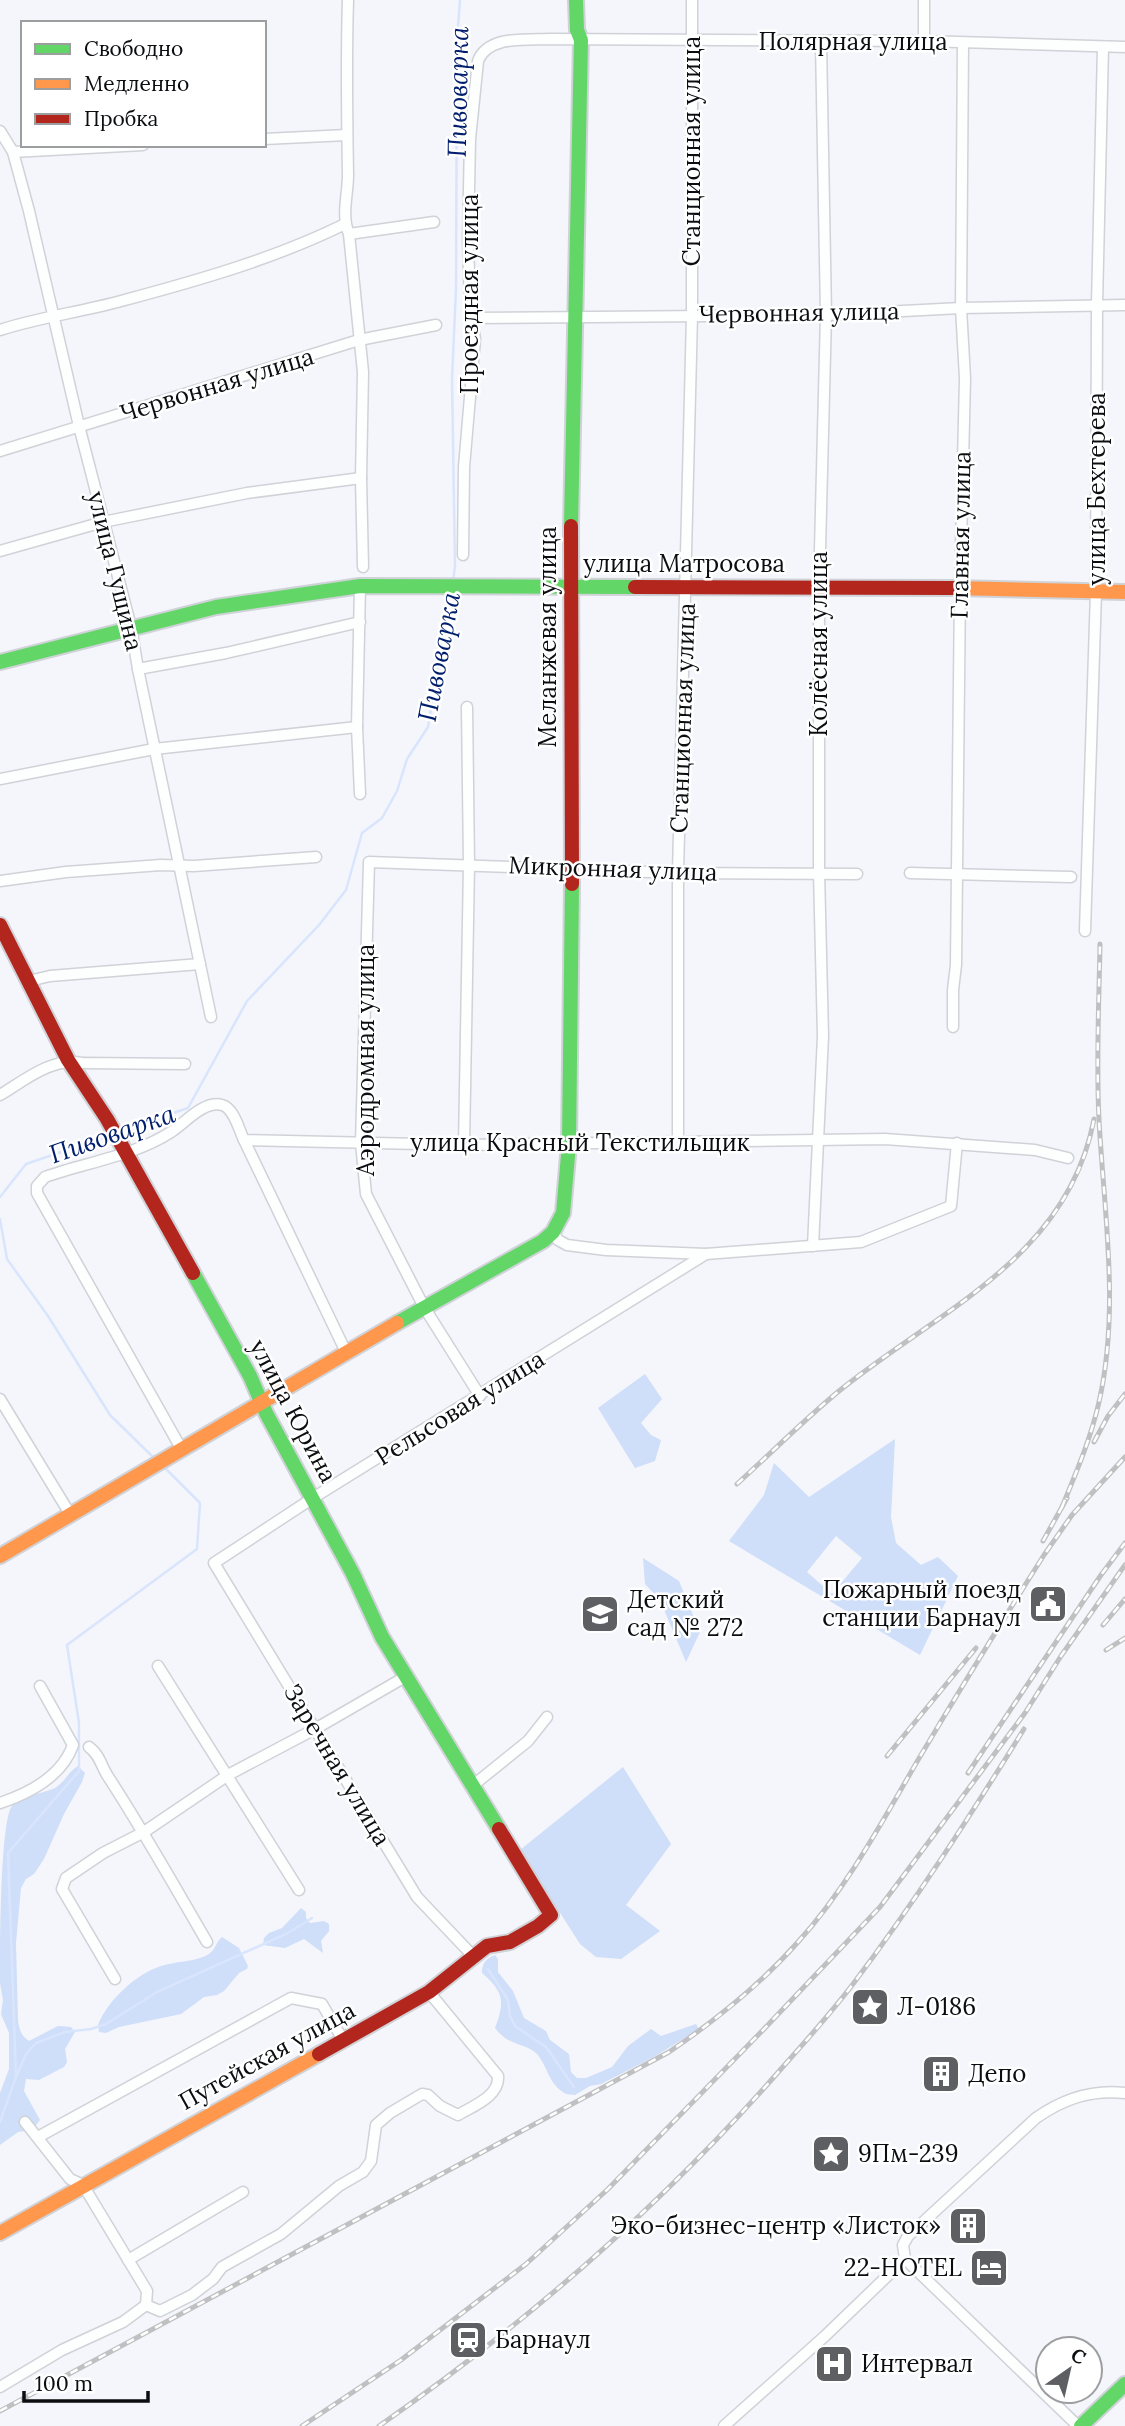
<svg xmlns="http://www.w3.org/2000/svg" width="1125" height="2426" viewBox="0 0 1125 2426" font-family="Lora,serif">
<rect width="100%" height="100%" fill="#f4f6fb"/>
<g fill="#cfdef9" fill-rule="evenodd">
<polygon points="645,1374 662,1399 641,1423 651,1435 661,1440 655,1461 635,1468 598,1408"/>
<path d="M895,1439l-4,78 5,26 25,22 17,-8 20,19 -38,79 -191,-114 35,-46 10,-32 35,34zM836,1536l26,22 -30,36 -25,-22z"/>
<polygon points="643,1558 679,1581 700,1632 686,1662 660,1600 645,1584"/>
<path d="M78,1766l7,7 -3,9 -18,32 -20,45 -10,15 -8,5 -5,9 -5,55 2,77c1,9 3,16 11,21l29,-15 13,1 4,5 -10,17 2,13 -3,5 -25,13 -13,-1 -2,12 16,29 -8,10 -14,2 -18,13v-52l9,-24v-36l-8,-19 2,-14 -3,-17c0,-35 0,-153 11,-176 10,-12 31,-13 44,-19 10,-6 13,-16 23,-22z"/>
<polygon points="623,1767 671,1844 626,1905 660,1931 621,1959 596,1957 580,1944 520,1850"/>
<polygon points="301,1908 306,1912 306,1918 310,1923 324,1921 329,1924 329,1931 321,1941 323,1953 304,1939 285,1948 263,1945 264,1938 269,1933 282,1928"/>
<path d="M222,1937l17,11 9,18 -1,3 -8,4 -15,18 -7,4 -13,2 -23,17 -62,13 -13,6 -7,-1 -1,-7c10,-25 38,-51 63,-59 15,-5 36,-4 48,-12 7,-5 7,-12 13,-17z"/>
<path d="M495,1955l3,4v13l15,19 11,27 22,13 4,9 19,14 2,18 6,6h9l26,-11 16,-21 23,-17 10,7 35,-12 3,5 -45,28 -53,27 -11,2 -15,9 -9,-1c-18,-10 -18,-27 -29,-40 -10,-11 -28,-7 -42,-26 10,-27 9,-36 -13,-55 0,-10 4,-15 13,-18z"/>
</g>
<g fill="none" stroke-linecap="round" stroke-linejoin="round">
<g stroke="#d9e5fc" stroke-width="2.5">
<polyline points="453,581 455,566 452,379 456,289 457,40 460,0"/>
<polyline points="120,1131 188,1108 247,1001 319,925 346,890 362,833 382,818 397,791 407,759 428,727 451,591"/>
<polyline points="0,1197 26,1164 111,1135"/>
<polyline points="0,1219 7,1259 48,1316 110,1415 155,1459"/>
<polyline points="488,1969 508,2000 510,2016 515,2026 546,2047 574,2087"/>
<polyline points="17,2075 26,2054 36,2043 65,2032 91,2029 106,2024 157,1992 288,1933 312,1918"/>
<polyline points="0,2122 16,2077 8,1853 79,1771 79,1723 67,1645 197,1549 200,1503 163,1466"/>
</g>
<defs>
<g id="street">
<path d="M348,0c-2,59 -1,116 0,175 0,19 -7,41 1,59l14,138 -2,106 2,89"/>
<polyline points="924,41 924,0"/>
<polyline points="0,131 13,152 29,211 79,426 131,627 138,669 211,1017"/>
<polyline points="264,139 347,135"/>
<polyline points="13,152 143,145"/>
<polyline points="349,234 434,222"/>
<polyline points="473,318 826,315 961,308 1125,305"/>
<path d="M0,330c40,-13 81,-18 121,-29 75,-20 153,-42 224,-77"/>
<polyline points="0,451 359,340 436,325"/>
<polyline points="0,551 103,522 247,493 361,478"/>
<path d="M463,555l1,-88 11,-128 -5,-31 -2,-68 2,-101 8,-78c10,-26 49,-21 72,-22l374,2 201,6"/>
<polyline points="138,669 226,653 360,622"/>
<polyline points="0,779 154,749 357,727"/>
<polyline points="360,794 357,727 360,586"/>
<polyline points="910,873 1071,877"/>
<polyline points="0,881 66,872 161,865 194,866 316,857"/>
<polyline points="1085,931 1096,592 1097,304 1103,47"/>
<polyline points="29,981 50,976 200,964"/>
<polyline points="953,1027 953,990 956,965 960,588 965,378 961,308 963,43"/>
<path d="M0,1095c25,-15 52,-38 82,-32l103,1"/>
<polyline points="244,1140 346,1352"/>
<polyline points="678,1142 678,873 692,315 692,0"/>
<polyline points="464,1145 469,865 467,707"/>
<polyline points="553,1232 558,1240 567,1245 606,1250 706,1254 861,1242 951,1206 957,1143"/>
<polyline points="813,1246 823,1036 819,872 819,588 826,315 821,42"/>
<polyline points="480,1396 424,1307 366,1194 361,1143 369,862 678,873 857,874"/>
<polyline points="0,1399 70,1514"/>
<path d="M182,1450l-145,-257v-7l8,-9c42,-15 89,-21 126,-45 14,-9 33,-32 51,-27 12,3 17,25 22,35l220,5 421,-6 150,11 33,8"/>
<polyline points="158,1666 299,1890"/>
<path d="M89,1747c12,9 12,20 20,31 35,54 66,109 98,164"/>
<polyline points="471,1787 528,1741 547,1717"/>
<path d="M0,1803c30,-10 62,-27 73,-58l-33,-59"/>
<polyline points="473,1956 417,1897 214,1563 313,1498 706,1254"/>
<polyline points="115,1979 62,1889 66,1878 103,1853 144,1832 228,1775 315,1729 405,1677"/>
<polyline points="38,2137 291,1998 322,2004 343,2040"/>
<path d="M905,2259l-2,-14 5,-9 128,-118c27,-19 55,-29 89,-25"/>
<polyline points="905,2259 1078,2426"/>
<polyline points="128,2260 243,2192"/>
<path d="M146,2305l14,6 32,-16 21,-16 9,-12 59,-33 58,-48 24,-14 8,-11 5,-36 14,-12 32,-19 6,1 12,11 18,9c15,-9 42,-19 40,-39l-69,-84"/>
<polyline points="0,2387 62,2350 123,2322 146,2305 147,2291 83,2185 70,2179 25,2122"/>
<polyline points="724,2426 825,2336 905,2259"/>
</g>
<g id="fast">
<polyline points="571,526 581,40 577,30 576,0"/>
<polyline points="0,662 216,607 360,586 635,587"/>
<polyline points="193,1273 250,1376 266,1413 353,1574 382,1637 499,1829"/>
<polyline points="397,1323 543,1241 553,1232 563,1213 569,1144 572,884"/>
<polyline points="1081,2426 1125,2384"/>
</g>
<g id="slow">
<polyline points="954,588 1125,592"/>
<polyline points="0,1556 397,1323"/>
<polyline points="0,2233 319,2054"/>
</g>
<g id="jam">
<polyline points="571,526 572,884"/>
<polyline points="635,587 954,588"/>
<polyline points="0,925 68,1060 107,1119 193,1273"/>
<polyline points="319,2054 429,1992 487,1946 510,1942 538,1926 551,1915 499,1829"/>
</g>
</defs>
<use href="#street" stroke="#cfd2d7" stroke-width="13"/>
<use href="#fast" stroke="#cfd2d7" stroke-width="18"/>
<use href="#slow" stroke="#cfd2d7" stroke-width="18"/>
<use href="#jam" stroke="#cfd2d7" stroke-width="18"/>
<use href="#street" stroke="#fdfefe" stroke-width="10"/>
<use href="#fast" stroke="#63d668" stroke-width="14"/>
<use href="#slow" stroke="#ff974d" stroke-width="14"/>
<use href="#jam" stroke="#b3261e" stroke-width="14"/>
<defs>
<g id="rail">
<polyline points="1094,1442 1108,1416 1125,1394"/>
<path d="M737,1484c34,-31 67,-64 102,-93 100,-81 229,-133 255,-272"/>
<path d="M1062,1507c14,-34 29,-69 37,-105 21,-93 5,-189 0,-282 -3,-59 0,-118 1,-176"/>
<polyline points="1043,1541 1067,1498"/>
<polyline points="1103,1625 1125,1599"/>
<polyline points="1106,1650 1125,1638"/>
<polyline points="887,1756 976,1648"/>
<polyline points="968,1773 1101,1575 1125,1543"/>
<path d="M0,2411l669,-359c47,-32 91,-67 129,-110 48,-53 84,-120 120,-182 41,-69 83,-137 126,-205l28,-40 53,-58"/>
<polyline points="302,2426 401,2360 526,2264 608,2189 764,2029 880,1907 1025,1713 1061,1656 1125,1565"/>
<path d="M379,2426c148,-103 284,-222 402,-357 25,-28 50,-56 72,-85 62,-82 117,-168 171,-255"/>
</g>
</defs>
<use href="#rail" stroke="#c0c0c2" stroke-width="5"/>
<use href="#rail" stroke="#fff" stroke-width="2.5" stroke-dasharray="8" stroke-linecap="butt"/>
</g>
<defs>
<symbol id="civic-square" viewBox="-11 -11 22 22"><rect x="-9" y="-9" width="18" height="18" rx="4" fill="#5d5f63" stroke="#fff"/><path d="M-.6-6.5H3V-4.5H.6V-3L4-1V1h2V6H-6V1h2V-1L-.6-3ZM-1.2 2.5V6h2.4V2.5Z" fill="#fff"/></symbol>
<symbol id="school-square" viewBox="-11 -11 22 22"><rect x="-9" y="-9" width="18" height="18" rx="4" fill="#5d5f63" stroke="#fff"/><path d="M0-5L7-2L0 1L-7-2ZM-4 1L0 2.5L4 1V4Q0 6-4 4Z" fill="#fff"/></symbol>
<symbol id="sight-square" viewBox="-11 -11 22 22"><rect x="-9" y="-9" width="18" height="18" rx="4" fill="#5d5f63" stroke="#fff"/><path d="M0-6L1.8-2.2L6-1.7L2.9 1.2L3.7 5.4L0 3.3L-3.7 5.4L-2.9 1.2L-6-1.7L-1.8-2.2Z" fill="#fff"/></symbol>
<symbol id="building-square" viewBox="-11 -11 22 22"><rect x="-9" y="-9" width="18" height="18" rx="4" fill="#5d5f63" stroke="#fff"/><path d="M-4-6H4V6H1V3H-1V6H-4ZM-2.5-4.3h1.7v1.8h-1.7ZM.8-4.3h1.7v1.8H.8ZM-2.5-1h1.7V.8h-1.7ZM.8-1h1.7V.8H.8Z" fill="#fff"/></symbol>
<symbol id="hotel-square" viewBox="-11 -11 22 22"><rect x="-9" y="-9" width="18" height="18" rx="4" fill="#5d5f63" stroke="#fff"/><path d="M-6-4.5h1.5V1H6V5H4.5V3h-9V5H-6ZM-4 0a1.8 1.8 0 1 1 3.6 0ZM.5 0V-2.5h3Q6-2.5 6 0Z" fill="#fff"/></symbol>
<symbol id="station-square" viewBox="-11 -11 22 22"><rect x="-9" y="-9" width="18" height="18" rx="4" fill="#5d5f63" stroke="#fff"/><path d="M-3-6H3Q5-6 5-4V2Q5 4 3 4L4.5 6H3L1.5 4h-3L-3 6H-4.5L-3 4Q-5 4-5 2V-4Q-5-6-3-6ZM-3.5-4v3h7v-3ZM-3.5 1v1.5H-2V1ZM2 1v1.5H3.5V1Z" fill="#fff"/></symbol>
<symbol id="hospital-square" viewBox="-11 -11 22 22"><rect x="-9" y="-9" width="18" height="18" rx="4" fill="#5d5f63" stroke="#fff"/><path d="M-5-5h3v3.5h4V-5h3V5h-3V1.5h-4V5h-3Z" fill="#fff"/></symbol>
</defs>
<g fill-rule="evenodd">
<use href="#civic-square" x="1026" y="1582" width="44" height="44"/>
<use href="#school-square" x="578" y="1592" width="44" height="44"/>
<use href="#sight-square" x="848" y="1985" width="44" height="44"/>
<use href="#building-square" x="919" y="2052" width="44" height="44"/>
<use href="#sight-square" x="809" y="2132" width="44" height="44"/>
<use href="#building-square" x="946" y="2204" width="44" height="44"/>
<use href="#hotel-square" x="967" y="2246" width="44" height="44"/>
<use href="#station-square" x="446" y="2318" width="44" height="44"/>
<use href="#hospital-square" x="812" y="2342" width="44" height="44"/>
</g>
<g text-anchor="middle" stroke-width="5" stroke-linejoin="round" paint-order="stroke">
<g font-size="24" fill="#0b0d11" stroke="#fff">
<text x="853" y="50">Полярная улица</text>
<text transform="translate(692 151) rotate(-90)" y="8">Станционная улица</text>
<text transform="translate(470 294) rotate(-90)" y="8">Проездная улица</text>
<text transform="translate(799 313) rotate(-1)" y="8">Червонная улица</text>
<text transform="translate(217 385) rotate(-17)" y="8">Червонная улица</text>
<text transform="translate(1097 489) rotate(-90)" y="8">улица Бехтерева</text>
<text transform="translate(961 535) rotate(-89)" y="8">Главная улица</text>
<text x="684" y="572">улица Матросова</text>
<text transform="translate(115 571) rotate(76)" y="8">улица Гущина</text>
<text transform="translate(548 637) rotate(-90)" y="8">Меланжевая улица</text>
<text transform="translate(819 644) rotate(-90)" y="8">Колёсная улица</text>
<text transform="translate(683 718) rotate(-88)" y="8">Станционная улица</text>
<text transform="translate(613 869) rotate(2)" y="8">Микронная улица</text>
<text transform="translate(366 1060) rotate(-90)" y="8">Аэродромная улица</text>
<text x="580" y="1151">улица Красный Текстильщик</text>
<text transform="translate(460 1408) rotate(-32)" y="8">Рельсовая улица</text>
<text transform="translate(293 1411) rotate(62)" y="8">улица Юрина</text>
<text transform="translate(337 1765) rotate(59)" y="8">Заречная улица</text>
<text transform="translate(267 2056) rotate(-29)" y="8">Путейская улица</text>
</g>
<g font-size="24" fill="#0b0d11" stroke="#fff" text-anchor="start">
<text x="1021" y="1598" text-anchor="end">Пожарный поезд<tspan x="1021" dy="28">станции Барнаул</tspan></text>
<text x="627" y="1608">Детский<tspan x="627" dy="28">сад № 272</tspan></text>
<text x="897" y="2015">Л-0186</text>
<text x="968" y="2082">Депо</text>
<text x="858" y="2162">9Пм-239</text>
<text x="941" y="2234" text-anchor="end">Эко-бизнес-центр «Листок»</text>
<text x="962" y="2276" text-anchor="end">22-HOTEL</text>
<text x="495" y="2348">Барнаул</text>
<text x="861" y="2372">Интервал</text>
</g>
<g font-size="26" font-style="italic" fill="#001e6e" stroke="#fff">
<text transform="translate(458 92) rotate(-89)" y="9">Пивоварка</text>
<text transform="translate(439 657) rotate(-79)" y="9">Пивоварка</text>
<text transform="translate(112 1134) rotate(-19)" y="9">Пивоварка</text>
</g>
</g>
<rect x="21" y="21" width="245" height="126" fill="#ffffff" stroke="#9d9ea0" stroke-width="2"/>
<rect x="35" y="44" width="35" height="10" fill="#63d668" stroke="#9d9ea0" stroke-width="2"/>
<text x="84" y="56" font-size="21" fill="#0b0d11">Свободно</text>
<rect x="35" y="79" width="35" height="10" fill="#ff974d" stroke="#9d9ea0" stroke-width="2"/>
<text x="84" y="91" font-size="21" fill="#0b0d11">Медленно</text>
<rect x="35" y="114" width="35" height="10" fill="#b3261e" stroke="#9d9ea0" stroke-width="2"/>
<text x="84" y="126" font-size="21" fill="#0b0d11">Пробка</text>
<g transform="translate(1069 2370) rotate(34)"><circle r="33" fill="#ffffff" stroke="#9d9ea0" stroke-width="2"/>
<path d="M0-5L12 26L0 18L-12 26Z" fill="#5d5f63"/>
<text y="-10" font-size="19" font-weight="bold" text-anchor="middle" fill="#0b0d11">С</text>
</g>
<path d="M24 2391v10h124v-10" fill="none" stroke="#0b0d11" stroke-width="3.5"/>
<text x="35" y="2391" font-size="21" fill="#0b0d11" stroke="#ffffff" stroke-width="5" paint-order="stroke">100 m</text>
</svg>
